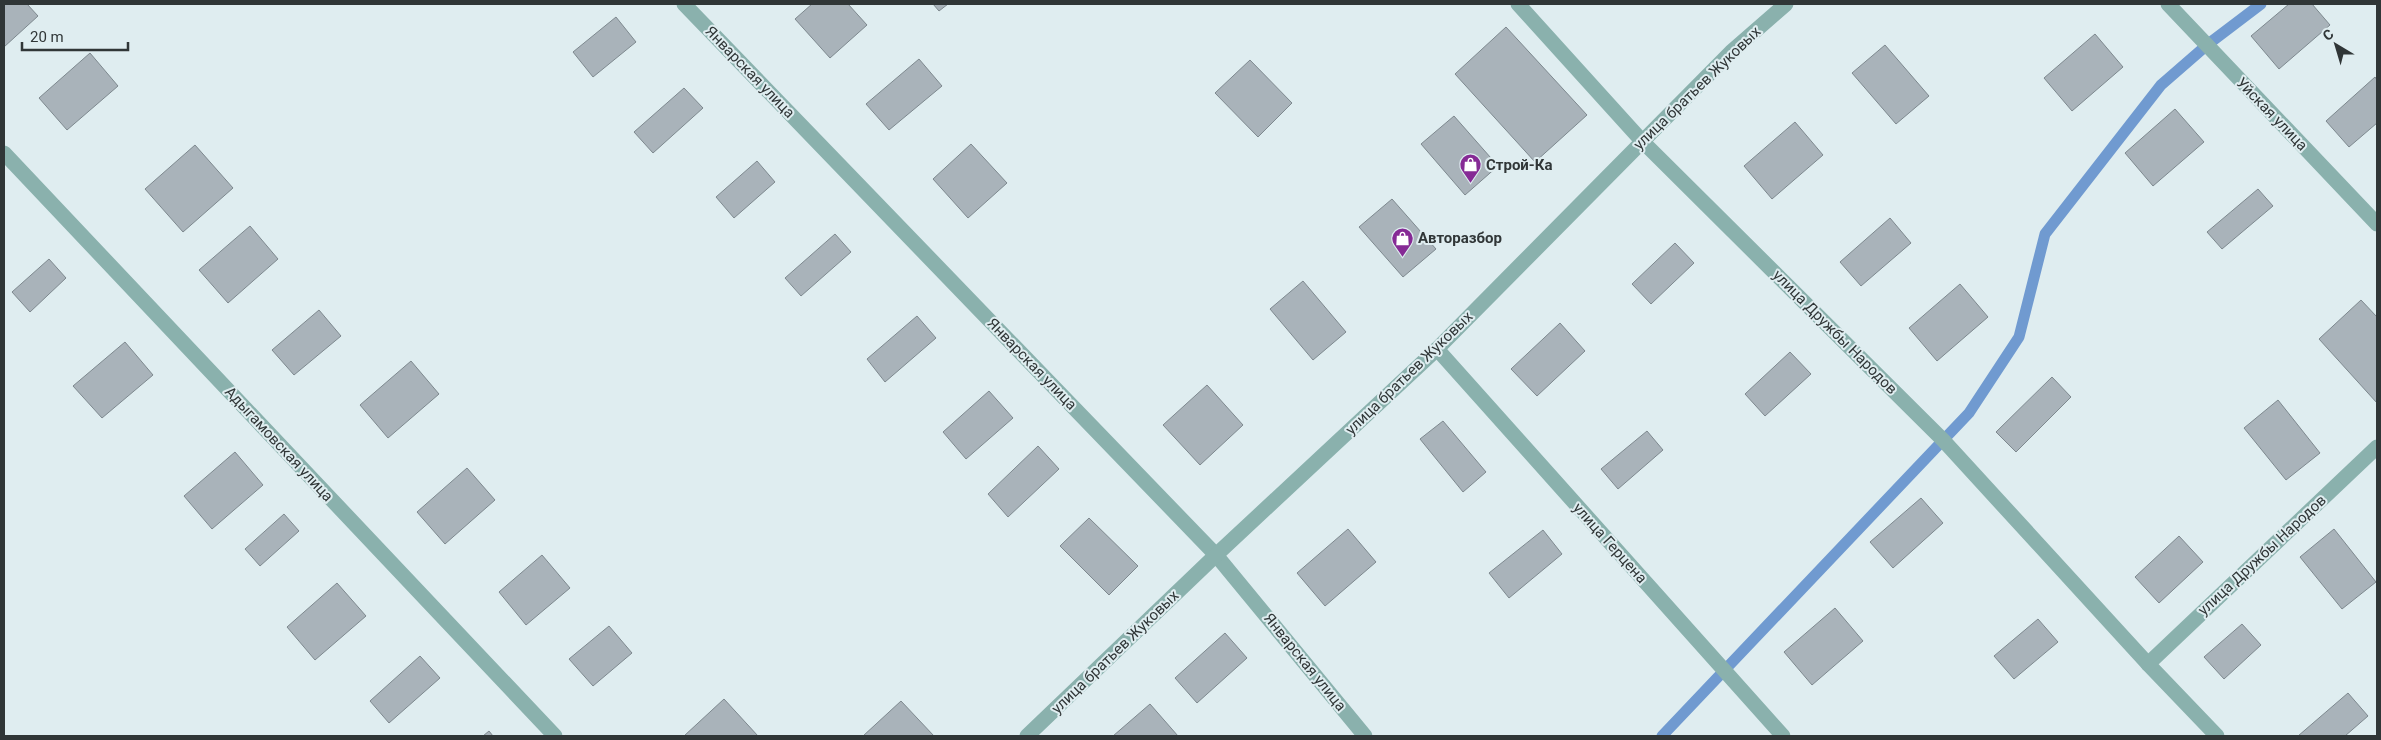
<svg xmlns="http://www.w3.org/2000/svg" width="2381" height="740" viewBox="0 0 2381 740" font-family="Roboto,sans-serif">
<rect width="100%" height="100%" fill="#dfedf0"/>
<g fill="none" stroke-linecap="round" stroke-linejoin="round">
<polyline stroke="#709ad0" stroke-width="11" points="1662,736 1969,413 2019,337 2045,234 2161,85 2207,45 2261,4"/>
</g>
<g fill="#a9b3ba" stroke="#7e898f">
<polygon points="4,4 27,4 38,16 4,47"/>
<polygon points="812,4 848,4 867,25 830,58 795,19"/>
<polygon points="933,4 948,4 939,11"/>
<polygon points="2289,4 2312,4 2330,25 2279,69 2251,36"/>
<polygon points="616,17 636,42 593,77 573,52"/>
<polygon points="1506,27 1587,115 1535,162 1455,74"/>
<polygon points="2095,34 2123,67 2072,111 2044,78"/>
<polygon points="1885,45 1929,96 1896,124 1852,73"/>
<polygon points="90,53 118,86 67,130 39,98"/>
<polygon points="919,59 942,86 889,130 866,104"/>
<polygon points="1250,60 1292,103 1258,137 1215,93"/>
<polygon points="2375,77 2377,80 2377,123 2349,147 2326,121"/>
<polygon points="684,88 703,108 653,153 634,132"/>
<polygon points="2175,109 2204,142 2153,186 2125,153"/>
<polygon points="1454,116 1498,166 1465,195 1421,144"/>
<polygon points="1795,122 1823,155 1772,199 1744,166"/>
<polygon points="971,144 1007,183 968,218 933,179"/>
<polygon points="195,145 233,188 183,232 145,189"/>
<polygon points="757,161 775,182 734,218 716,197"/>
<polygon points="2258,189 2273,206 2222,249 2207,232"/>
<polygon points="1392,199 1436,249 1403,277 1359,227"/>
<polygon points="1890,218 1911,243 1861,286 1840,262"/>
<polygon points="250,226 278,259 228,303 199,270"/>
<polygon points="835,234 851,252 801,296 785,278"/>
<polygon points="1675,243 1694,263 1651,304 1632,284"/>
<polygon points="49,259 66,278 30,312 12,292"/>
<polygon points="1303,281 1346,332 1313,360 1270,309"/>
<polygon points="1960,284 1988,317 1937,361 1909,328"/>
<polygon points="2361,300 2377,317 2377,403 2319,339"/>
<polygon points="319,310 341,336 294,375 272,350"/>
<polygon points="917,316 936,338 885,382 867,359"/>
<polygon points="1560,323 1585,351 1537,396 1511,369"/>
<polygon points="125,342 153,375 102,418 73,386"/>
<polygon points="1790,352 1811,374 1765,416 1745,394"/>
<polygon points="411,361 439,394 388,438 360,405"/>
<polygon points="2052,377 2071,397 2016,452 1996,432"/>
<polygon points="1207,385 1243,425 1200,465 1163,425"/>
<polygon points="989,391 1013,418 966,459 943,432"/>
<polygon points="2278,400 2320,453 2286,480 2244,428"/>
<polygon points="1443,421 1486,472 1463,492 1420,439"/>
<polygon points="1647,431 1663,450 1618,489 1601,469"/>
<polygon points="1038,446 1059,469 1008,517 988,494"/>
<polygon points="235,452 263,485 212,529 184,496"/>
<polygon points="467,468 495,500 445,544 417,512"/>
<polygon points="1921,498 1943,523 1893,568 1870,542"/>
<polygon points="284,514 299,531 260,566 245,549"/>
<polygon points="1089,518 1138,566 1109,595 1060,546"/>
<polygon points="1348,529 1376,562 1325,606 1297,573"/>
<polygon points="2334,529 2376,582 2342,609 2300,557"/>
<polygon points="1543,530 1562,554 1509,598 1489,573"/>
<polygon points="2179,536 2203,562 2159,603 2135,577"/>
<polygon points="542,555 570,588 526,625 499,592"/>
<polygon points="337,583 366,616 315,660 287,627"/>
<polygon points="1835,608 1863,641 1812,685 1784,652"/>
<polygon points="2038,619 2058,642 2014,679 1994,656"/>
<polygon points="2242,624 2261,645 2224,679 2204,657"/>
<polygon points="609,626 632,653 593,686 569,659"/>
<polygon points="1225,633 1247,658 1197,703 1175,678"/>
<polygon points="420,656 440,678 389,723 370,701"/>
<polygon points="2348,693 2368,716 2345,736 2298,736"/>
<polygon points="724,699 758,736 684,736"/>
<polygon points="901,701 934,736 863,736"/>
<polygon points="1150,704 1178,736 1113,736"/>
<polygon points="489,731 493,736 483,736"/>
</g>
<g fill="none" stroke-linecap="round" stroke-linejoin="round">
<g stroke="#8ab1ad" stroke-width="15">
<polyline points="684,4 1216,555 1365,736"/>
<polyline points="1518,4 1642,141 1943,440 2148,664 2217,736"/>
<polyline points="2168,4 2377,224"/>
<polyline points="4,153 555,736"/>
<polyline points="1437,349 1783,736"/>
<polyline points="2148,664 2377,447"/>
<polyline points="1027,736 1216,555 1437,349 1731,52 1786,4"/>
</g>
</g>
<defs>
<symbol id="shop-pin" viewBox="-11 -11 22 30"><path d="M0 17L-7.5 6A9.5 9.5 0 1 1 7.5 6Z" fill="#862a95" stroke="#dfedf0"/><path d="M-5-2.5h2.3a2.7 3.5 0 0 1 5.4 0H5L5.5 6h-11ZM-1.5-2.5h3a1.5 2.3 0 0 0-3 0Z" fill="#fff"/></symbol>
</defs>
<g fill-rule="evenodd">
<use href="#shop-pin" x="1458" y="152" width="25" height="34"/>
<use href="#shop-pin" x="1390" y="226" width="25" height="34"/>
</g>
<g text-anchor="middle" stroke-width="4" stroke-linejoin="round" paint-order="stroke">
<g font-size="15" fill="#303637" stroke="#dfedf0">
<text transform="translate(750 72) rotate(46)" y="5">Январская улица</text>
<text transform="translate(1697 88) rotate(-44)" y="5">улица братьев Жуковых</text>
<text transform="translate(2272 114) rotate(46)" y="5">Уйская улица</text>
<text transform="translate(1835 332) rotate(45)" y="5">улица Дружбы Народов</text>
<text transform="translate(1032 364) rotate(46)" y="5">Январская улица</text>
<text transform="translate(1409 373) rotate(-44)" y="5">улица братьев Жуковых</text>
<text transform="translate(279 444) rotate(47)" y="5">Адыгамовская улица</text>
<text transform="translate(1610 543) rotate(48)" y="5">улица Герцена</text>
<text transform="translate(2262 555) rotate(-43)" y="5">улица Дружбы Народов</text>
<text transform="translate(1115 652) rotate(-44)" y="5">улица братьев Жуковых</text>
<text transform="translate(1305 662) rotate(51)" y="5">Январская улица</text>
</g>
<g font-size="15" font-weight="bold" fill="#303637" stroke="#dfedf0" text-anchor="start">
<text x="1486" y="170">Строй-Ка</text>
<text x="1418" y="243">Авторазбор</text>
</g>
</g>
<rect width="2381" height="740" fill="none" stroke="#303637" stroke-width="10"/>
<g transform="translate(2336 45) rotate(322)" stroke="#dfedf0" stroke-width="4" paint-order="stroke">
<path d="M0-4L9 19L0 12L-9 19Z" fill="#303637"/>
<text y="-8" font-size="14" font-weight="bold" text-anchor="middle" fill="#303637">С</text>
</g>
<path d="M22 42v8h106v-8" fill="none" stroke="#303637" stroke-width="2.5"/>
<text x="30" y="42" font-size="15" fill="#303637" stroke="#dfedf0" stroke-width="4" paint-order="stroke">20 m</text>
</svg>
